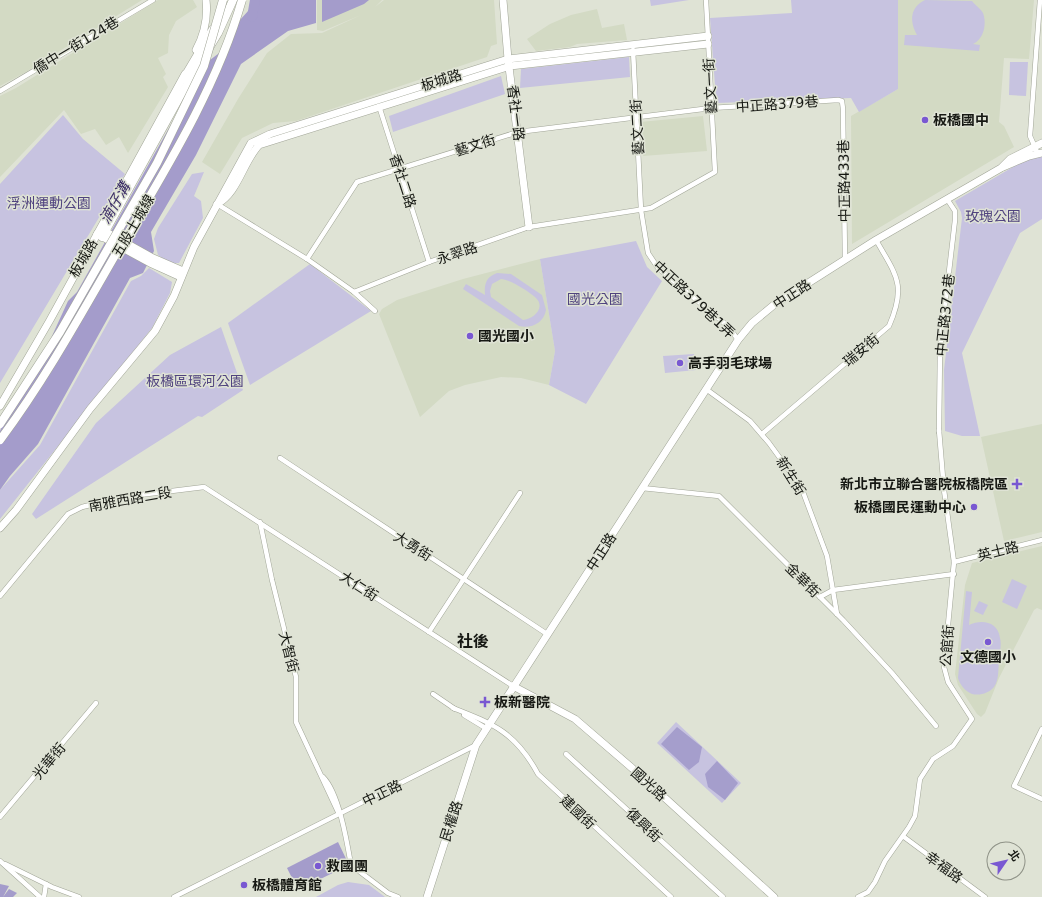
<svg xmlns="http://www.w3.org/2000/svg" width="1042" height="897" viewBox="0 0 1042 897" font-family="'DejaVu Sans','Noto Sans TC',sans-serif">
<rect width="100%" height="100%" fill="#dfe3d5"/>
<g fill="#d3dac4">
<polygon points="0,0 142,0 26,72 0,86"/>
<polygon points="158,0 193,0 197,7 176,21 169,35 168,53 158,58 166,74 163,77 168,87 128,153 119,137 106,145 95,129 81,134 64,110 0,177 0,96 16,88"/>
<polygon points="317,0 382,0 375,7 384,0 494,0 497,44 491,46 487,57 296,121 273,123 242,138 220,174 202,162 238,99 267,53 291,34 322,33 361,15 323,31 317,30"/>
<polygon points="898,0 1034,0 1029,59 1004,58 999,122 1004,126 1014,147 852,244 851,116 898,89"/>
<polygon points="597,9 602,28 624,24 627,40 577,44 570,47 536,51 527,39 550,24 571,15"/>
<polygon points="703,116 707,151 643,156 640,122"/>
<polygon points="540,259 555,351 549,385 521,378 501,377 465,385 449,391 420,417 379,314 382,309 397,300 463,279"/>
<polygon points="1042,424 1042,532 1004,541 981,437"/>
<polygon points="1042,546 1042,610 1037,608 1034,610 999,678 985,713 981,717 977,714 958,685 955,674 965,585 972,563"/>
</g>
<g fill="#c7c3e0" fill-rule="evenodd">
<polygon points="650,0 689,0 651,6"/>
<polygon points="791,0 898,0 898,89 859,112 851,98 717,103 716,99 710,18 792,13"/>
<path d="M925,0l47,1c3,4 9,8 11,12 4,11 1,26 -10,31l7,1 -1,6 -75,-6 1,-10h12c-7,-13 -8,-27 8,-35z"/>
<polygon points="629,57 630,77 520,88 521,69"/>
<polygon points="1010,62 1028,62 1026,96 1009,95"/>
<polygon points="501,76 505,94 393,132 389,116"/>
<polygon points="63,115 83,139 125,174 0,383 0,184"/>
<polygon points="1042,156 1042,219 1020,233 962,353 980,436 962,436 945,431 944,370 962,218 961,212 955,201 1023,161"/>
<polygon points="204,172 194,196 201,201 203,218 179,263 169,263 158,255 154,239 158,228 192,174"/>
<polygon points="636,241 647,267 662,281 586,404 549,385 555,351 540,259"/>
<polygon points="310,264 371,311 250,385 228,323"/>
<polygon points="149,268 172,282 170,293 152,328 0,519 0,490 40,445 131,281 141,276"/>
<path d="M497,273l14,1 31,21 4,15c-2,13 -15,19 -27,16l-56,-37 3,-5 19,11c-1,-11 1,-18 12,-22zM501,279c8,0 29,13 35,19 10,10 -3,21 -13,22l-32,-23 -1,-6 2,-7z"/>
<polygon points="221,327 243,390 202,417 198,416 36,519 32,514 96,423 170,355"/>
<polygon points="694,354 696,370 665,373 663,356"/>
<polygon points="1012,579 1027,586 1017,609 1002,602"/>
<path d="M966,591l6,1 -3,33c12,-6 29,-4 31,13 2,7 -1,17 -1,24 -1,8 0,18 -5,25 -5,6 -14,9 -22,7 -7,-3 -12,-9 -14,-16z"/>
<polygon points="979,601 988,605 983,615 974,611"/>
<polygon points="676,722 741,783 722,803 657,743"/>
<polygon points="348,882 369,885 385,897 316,897 338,885"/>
</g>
<g fill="#a59ecc">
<polygon points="677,727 702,747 699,762 689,770 661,744"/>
<polygon points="717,761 738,783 725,800 708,787 705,774"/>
</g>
<g fill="#a49ccb">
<polygon points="258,0 316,0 316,23 288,31 241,64 196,155 151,232 154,251 143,273 130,278 38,444 10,476 0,490 0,431 4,422 47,347 68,301 77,292 174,119 192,95 210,60 231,44 239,21"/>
<polygon points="322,0 369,0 364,4 322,22"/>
<polygon points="338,842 349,865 298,890 287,868"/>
<polygon points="0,884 9,886 3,897 9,889 17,893 13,897 0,897"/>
</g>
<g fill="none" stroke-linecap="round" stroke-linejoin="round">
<polyline stroke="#a49ccb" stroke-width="10" points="252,17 255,0"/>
<defs>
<g id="street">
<polyline points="633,50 641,210 648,253 658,268 729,327 738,340"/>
<polyline points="0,91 153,0"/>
<polyline points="379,106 429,262"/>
<polyline points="1038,154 1030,136 1040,0"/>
<polyline points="217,204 307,259 354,292 429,262 529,227 651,208 715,172 706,0"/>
<polyline points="307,259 357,182 518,132 711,108 838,100 842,101 843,109 845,260"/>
<polyline points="354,292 375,311"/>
<polyline points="706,389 750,421 769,443 796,480 803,492 827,556 837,614"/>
<polyline points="939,432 940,349 955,220 955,211 947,199"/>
<path d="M762,434l127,-108c18,-41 7,-51 -13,-86"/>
<polyline points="280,458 547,634"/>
<polyline points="642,488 719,496 843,620 892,673 936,726"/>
<polyline points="260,522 272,580 296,677 296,722 339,814"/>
<polyline points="954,562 1042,540"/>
<polyline points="0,596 68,514 82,507 123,497 204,487 513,686"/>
<polyline points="820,597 833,590 954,574"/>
<polyline points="429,632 520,493"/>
<polyline points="433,694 455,709"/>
<path d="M453,708c41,16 63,25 85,66l133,123"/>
<polyline points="464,715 487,729"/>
<polyline points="1042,729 1014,786 1042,799"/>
<polyline points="566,754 723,897"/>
<path d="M323,777c16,16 24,65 28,88l37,28 10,4"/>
<polyline points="0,817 96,703"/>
<polyline points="904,837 985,897"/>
<polyline points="0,861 40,897"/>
<polyline points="5,864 52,887 79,897"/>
<polyline points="44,897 46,884"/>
<polyline points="174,897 476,745"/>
<polyline points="858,897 868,892 875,882 885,861 909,827 915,816 920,779 933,759 953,746 972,719 948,682 944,667 954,562 944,490 939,430"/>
</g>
<g id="secondary">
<polyline points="503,0 508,59 529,227"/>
<path d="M196,50c8,-15 12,-33 10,-50"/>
<polyline points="1003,167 1029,156 1042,153"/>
<path d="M217,204c21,-11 26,-42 42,-59l251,-79 198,-22"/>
<polyline points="101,229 153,258 183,271"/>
<polyline points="97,234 150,263 181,277"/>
<polyline points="0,406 50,320 185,74"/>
<polyline points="0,528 16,510 90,409 155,331 174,296 194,247 251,143 270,134 508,59 708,36"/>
<polyline points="513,686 575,719 632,768 774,897"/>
<polyline points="427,897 476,745 738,340 752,323 775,304 876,240 1001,168 1010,159 1042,143"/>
</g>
<g id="highway">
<polyline points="184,78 213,29"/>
<polyline points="102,237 179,98 218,33 233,0"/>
</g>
</defs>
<use href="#street" stroke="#a1a597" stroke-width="5.5"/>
<use href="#secondary" stroke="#a1a597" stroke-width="8"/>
<use href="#highway" stroke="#a1a597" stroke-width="9"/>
<use href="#street" stroke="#fff" stroke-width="4.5"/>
<use href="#secondary" stroke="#fff" stroke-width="7"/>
<use href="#highway" stroke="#fff" stroke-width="8"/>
<defs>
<g id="highway-bridge">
<polyline points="0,424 60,332 157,163 204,66 223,0"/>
<path d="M0,440c44,-59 80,-124 117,-188 47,-80 99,-162 125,-252"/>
</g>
</defs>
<use href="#highway-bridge" stroke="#a1a597" stroke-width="9" stroke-linecap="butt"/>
<use href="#highway-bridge" stroke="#fff" stroke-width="8"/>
</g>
<g fill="#7958d2" stroke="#dfe3d5" stroke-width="1.5">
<circle cx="925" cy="120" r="4"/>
<circle cx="470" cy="336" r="4"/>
<circle cx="680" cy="363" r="4"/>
<path d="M1015 478h4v4h4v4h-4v4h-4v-4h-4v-4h4z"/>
<circle cx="974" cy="507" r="4"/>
<circle cx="988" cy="642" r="4"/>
<path d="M483 696h4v4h4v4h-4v4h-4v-4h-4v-4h4z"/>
<circle cx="318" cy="866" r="4"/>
<circle cx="244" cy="885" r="4"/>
</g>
<g text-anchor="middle" stroke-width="3" stroke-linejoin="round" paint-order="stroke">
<g font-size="14" fill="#161813" stroke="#dfe3d5">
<text transform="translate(76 45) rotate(-31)" y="5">僑中一街124巷</text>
<text transform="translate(441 80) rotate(-17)" y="5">板城路</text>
<text transform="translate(710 86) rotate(-93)" y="5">藝文一街</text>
<text transform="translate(777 104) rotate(-4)" y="5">中正路379巷</text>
<text transform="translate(516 113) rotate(83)" y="5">香社一路</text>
<text transform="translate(637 127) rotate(-93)" y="5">藝文二街</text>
<text transform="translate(475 145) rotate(-17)" y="5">藝文街</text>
<text transform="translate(403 181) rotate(72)" y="5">香社二路</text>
<text transform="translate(844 181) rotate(-91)" y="5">中正路433巷</text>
<text transform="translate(133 226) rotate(-60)" y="5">五股土城線</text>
<text transform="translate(457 253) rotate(-19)" y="5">永翠路</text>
<text transform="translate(83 258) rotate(-60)" y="5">板城路</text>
<text transform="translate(792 294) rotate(-33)" y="5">中正路</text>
<text transform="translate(694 299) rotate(43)" y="5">中正路379巷1弄</text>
<text transform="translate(945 315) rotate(-84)" y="5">中正路372巷</text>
<text transform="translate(861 350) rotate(-40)" y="5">瑞安街</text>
<text transform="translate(791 476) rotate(58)" y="5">新生街</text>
<text transform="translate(130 499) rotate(-10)" y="5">南雅西路二段</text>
<text transform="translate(413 546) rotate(32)" y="5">大勇街</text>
<text transform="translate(998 551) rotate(-14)" y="5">英士路</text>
<text transform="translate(601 552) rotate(-57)" y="5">中正路</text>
<text transform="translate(803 580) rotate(45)" y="5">金華街</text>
<text transform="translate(359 586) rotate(33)" y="5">大仁街</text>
<text transform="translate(947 646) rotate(-86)" y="5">公館街</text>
<text transform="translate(289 652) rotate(76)" y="5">大智街</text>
<text transform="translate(49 761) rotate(-50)" y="5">光華街</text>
<text transform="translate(649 784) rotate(42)" y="5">國光路</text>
<text transform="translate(382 793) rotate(-26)" y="5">中正路</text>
<text transform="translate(578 812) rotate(43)" y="5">建國街</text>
<text transform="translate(451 821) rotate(-72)" y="5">民權路</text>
<text transform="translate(644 825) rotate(43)" y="5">復興街</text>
<text transform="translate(944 867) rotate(36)" y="5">幸福路</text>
</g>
<g font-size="14" font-weight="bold" fill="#161813" stroke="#dfe3d5" text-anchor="start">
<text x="933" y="125">板橋國中</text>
<text x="478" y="341">國光國小</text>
<text x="688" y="368">高手羽毛球場</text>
<text x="1008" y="489" text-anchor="end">新北市立聯合醫院板橋院區</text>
<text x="966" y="512" text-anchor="end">板橋國民運動中心</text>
<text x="988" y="662" text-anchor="middle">文德國小</text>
<text x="494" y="707">板新醫院</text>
<text x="326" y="871">救國團</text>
<text x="252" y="890">板橋體育館</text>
</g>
<g font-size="14" fill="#50437f" stroke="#dfe3d5">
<text x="49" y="208">浮洲運動公園</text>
<text x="993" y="221">玫瑰公園</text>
<text x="595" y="304">國光公園</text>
<text x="195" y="386">板橋區環河公園</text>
</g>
<g font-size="15" font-style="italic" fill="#3c2e67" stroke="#dfe3d5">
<text transform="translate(115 203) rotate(-60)" y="5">湳仔溝</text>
</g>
<g font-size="16" font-weight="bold" fill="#161813" stroke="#dfe3d5">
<text x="473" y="647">社後</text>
</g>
</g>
<g transform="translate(1006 861) rotate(56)"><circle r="19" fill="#dfe3d5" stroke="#8f9287"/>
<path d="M0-3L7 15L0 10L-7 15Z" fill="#7958d2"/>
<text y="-6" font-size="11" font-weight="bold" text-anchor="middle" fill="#161813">北</text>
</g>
</svg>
